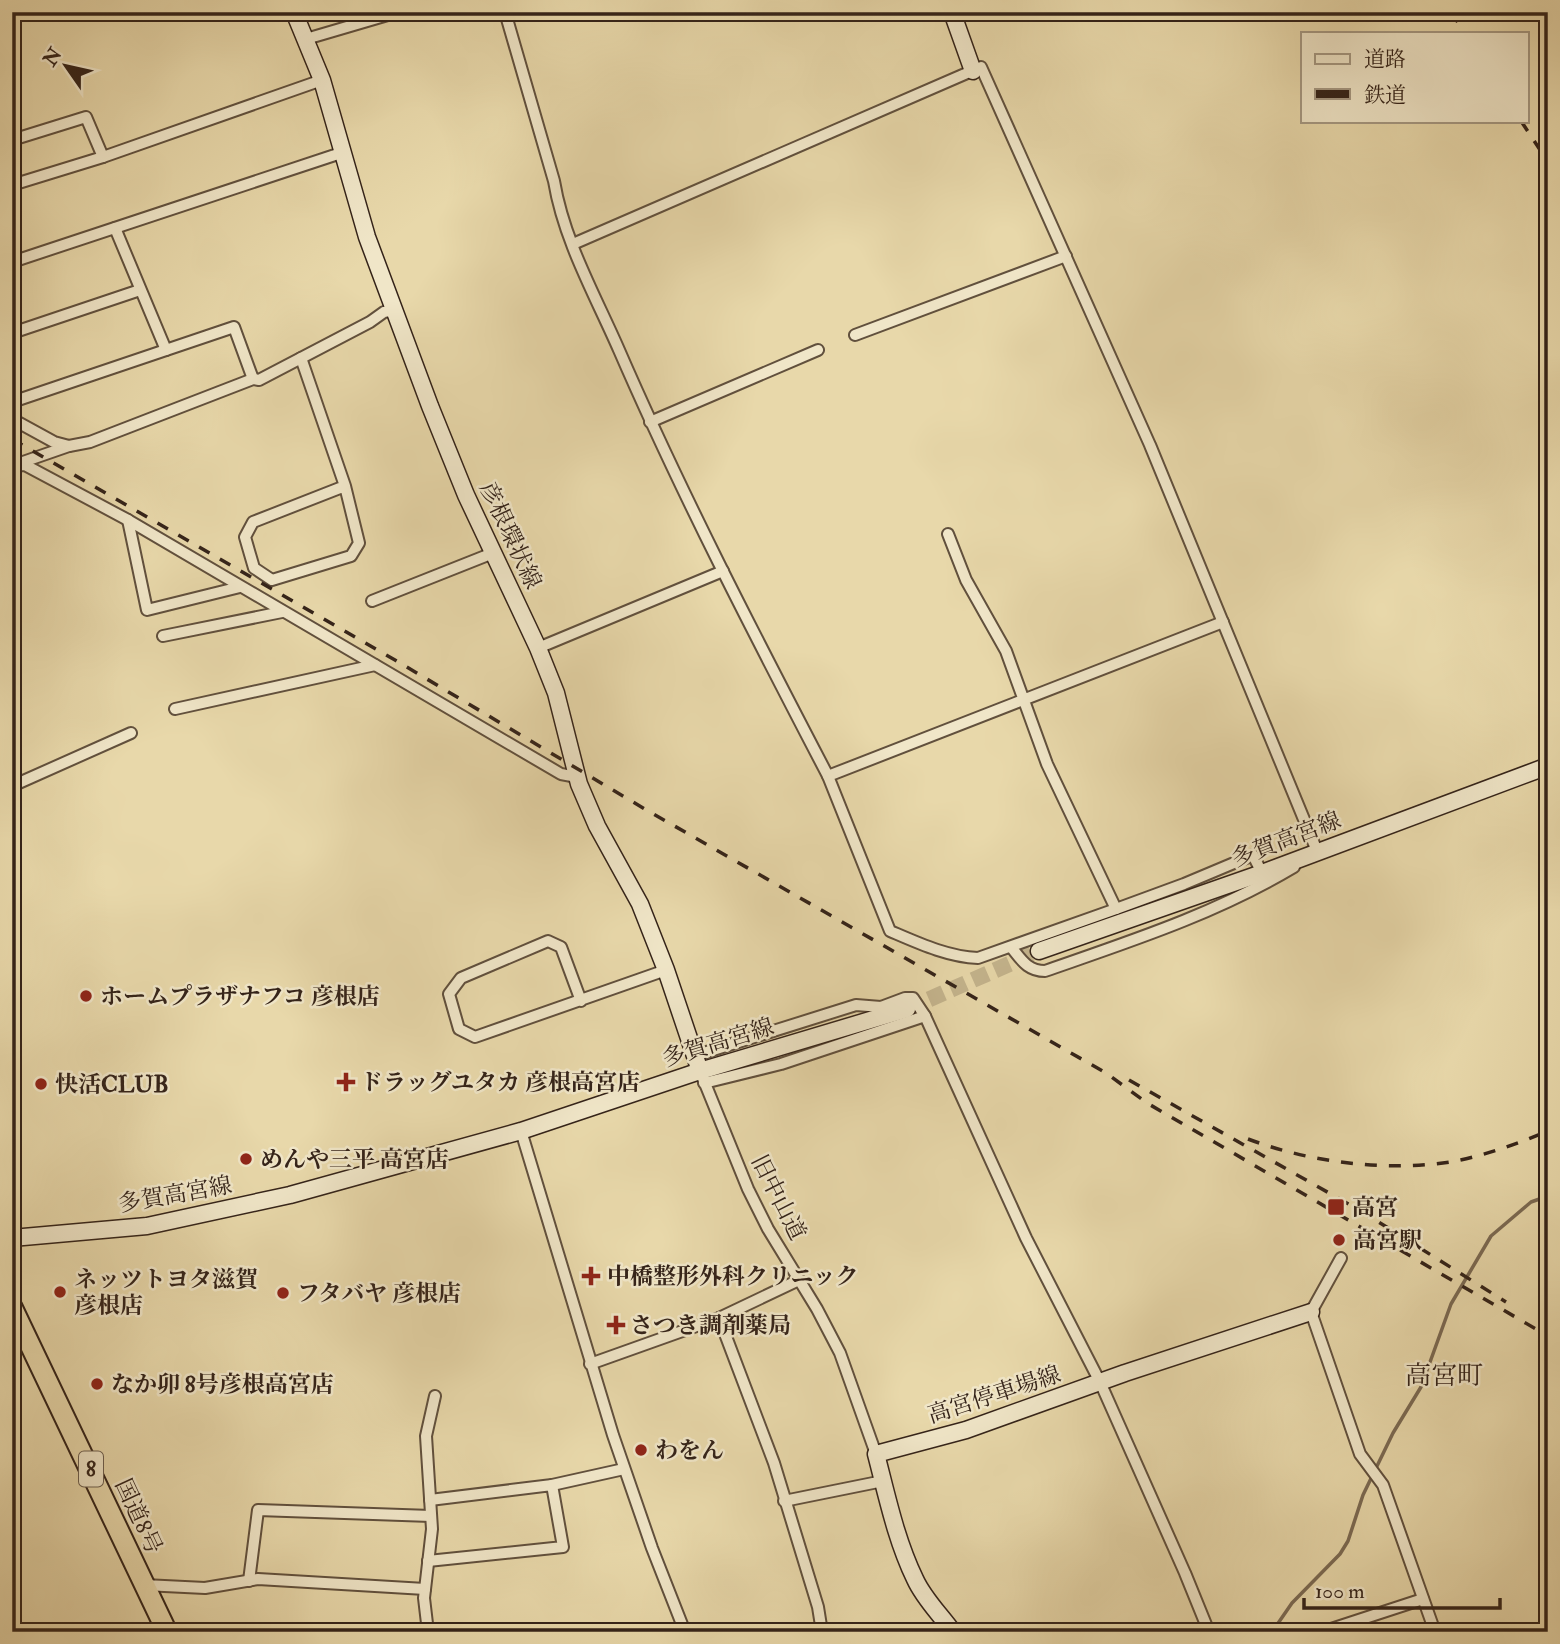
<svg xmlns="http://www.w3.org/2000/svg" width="1560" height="1644" viewBox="0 0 1560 1644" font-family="'IM FELL Double Pica','Noto Serif JP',serif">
<rect width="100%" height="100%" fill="#e8d8aa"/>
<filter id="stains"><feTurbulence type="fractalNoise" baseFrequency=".00286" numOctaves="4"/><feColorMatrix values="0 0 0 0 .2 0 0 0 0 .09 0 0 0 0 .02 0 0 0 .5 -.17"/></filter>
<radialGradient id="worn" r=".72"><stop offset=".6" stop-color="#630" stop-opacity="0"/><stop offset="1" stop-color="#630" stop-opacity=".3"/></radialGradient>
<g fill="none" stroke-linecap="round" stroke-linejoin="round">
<polyline stroke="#7b6a53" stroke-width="3.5" points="1272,1632 1292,1603 1340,1554 1348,1541 1363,1495 1393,1433 1421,1387 1451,1304 1491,1236 1531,1202 1548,1196"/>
<polyline stroke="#c4b48d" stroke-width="16" stroke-dasharray="16 8" stroke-linecap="butt" points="907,1009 1039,951"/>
<defs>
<g id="street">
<path d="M505,12l49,169c10,60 41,114 65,169 63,145 136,286 209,426"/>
<polyline points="306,39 398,12"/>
<polyline points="12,140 86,117 103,157 12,185"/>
<polyline points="103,157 322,80"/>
<polyline points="115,228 166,350"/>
<polyline points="573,244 981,67 1150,445 1317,851"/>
<polyline points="12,262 344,152"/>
<polyline points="12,333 140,290"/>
<polyline points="855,335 1066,256"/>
<polyline points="301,358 345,486 359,543 351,556 272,580 254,568 245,537 253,522 345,486"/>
<polyline points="12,402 234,327 253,379"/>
<polyline points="12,419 54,442 69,446"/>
<polyline points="650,422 818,350"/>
<polyline points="20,463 69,446 90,442 253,379 259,380 370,322 384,312 394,310"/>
<polyline points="12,466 25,465 128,520 561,774 577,777"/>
<polyline points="128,520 147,610 240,587"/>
<path d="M948,534l18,46 40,71 41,113 69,145 -138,49c-30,-1 -60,-15 -88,-27l-62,-155 395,-154"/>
<polyline points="372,601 493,553"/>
<polyline points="163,636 282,612"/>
<polyline points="538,648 723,571"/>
<polyline points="175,709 375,665"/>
<polyline points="12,786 131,733"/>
<polyline points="1116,909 1184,884 1253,855 1262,873"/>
<path d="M1011,947c10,12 16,24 34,24 86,-30 170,-57 249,-104"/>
<polyline points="581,1001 561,947 548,941 461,978 449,994 459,1029 475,1037 666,970"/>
<polyline points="694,1056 856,1005 881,1007 905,998 913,998 925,1016 1026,1238 1100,1382 1185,1573 1209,1632"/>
<polyline points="700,1071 748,1189 768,1229 817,1309 840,1353 876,1454"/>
<polyline points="704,1083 781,1064 925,1016"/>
<polyline points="521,1131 613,1435 652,1548 685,1632"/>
<polyline points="1341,1258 1311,1312 1360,1454 1383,1485 1435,1632"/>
<polyline points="719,1318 774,1463 818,1607 822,1632"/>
<polyline points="590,1364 719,1318 799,1280"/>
<polyline points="552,1485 624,1469"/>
<polyline points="784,1501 883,1481"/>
<polyline points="428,1561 563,1547 552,1485 430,1500"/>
<polyline points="249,1581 258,1510 431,1516"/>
<polyline points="144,1585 205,1588 258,1579 425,1589"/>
<polyline points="428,1632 424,1598 432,1529 426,1436 435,1396"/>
<polyline points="932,1632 948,1625"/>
<polyline points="1322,1632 1423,1599"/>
</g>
<g id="secondary">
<polyline points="294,12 322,80 367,237 430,406 466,495 538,648 556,693 579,784 597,826 640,904 666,970 700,1071"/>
<polyline points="952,12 973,71"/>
<polyline points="1039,951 1262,873 1548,766"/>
<polyline points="12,1238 147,1226 290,1195 521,1131 700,1071 907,1009"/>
<path d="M953,1632c-13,-18 -29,-33 -38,-53 -19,-39 -28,-83 -39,-125l90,-24 159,-57 186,-61"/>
</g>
<polyline id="highway" points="12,1307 167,1632"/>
</defs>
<use href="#street" stroke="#61503d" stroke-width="14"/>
<use href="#secondary" stroke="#342319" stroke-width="19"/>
<use href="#highway" stroke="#342319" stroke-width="23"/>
<use href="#street" stroke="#f0e6c8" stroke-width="10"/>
<use href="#secondary" stroke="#f0e6c8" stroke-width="16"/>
<use href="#highway" stroke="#e8d8aa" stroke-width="19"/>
<g stroke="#342319" stroke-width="3.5" stroke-dasharray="12 12" stroke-linecap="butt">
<polyline points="1451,12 1465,33"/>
<polyline points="1521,121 1548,162"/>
<polyline points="12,439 395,660 643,808 1106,1073 1147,1103 1548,1336"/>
<polyline points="1129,1080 1361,1211 1506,1302"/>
<path d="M1248,1139c61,23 137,33 202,23 34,-6 67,-18 98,-31"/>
</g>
</g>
<g fill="#8f2418" stroke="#f0e6c8" stroke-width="2.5">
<circle cx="86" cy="996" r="7"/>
<path d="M342.5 1071.5h7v7h7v7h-7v7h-7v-7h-7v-7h7z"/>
<circle cx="41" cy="1084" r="7"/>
<circle cx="246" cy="1159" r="7"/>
<rect x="1327" y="1198" width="18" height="18" rx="3.5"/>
<circle cx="1339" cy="1240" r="7"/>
<path d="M587.5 1265.5h7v7h7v7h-7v7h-7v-7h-7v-7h7z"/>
<circle cx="60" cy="1292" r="7"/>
<circle cx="283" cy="1293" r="7"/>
<path d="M612.5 1314.5h7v7h7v7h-7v7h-7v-7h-7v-7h7z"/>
<circle cx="97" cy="1384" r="7"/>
<circle cx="641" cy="1450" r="7"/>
</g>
<g text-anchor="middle" stroke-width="5" stroke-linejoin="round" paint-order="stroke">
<rect fill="#f0e6c8" stroke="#6c5e4e" stroke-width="2" x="79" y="1451.5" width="24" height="35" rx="5"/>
<g font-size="21" font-weight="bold" fill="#342319">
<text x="91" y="1476">8</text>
</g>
<g font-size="23" fill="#342319" stroke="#f0e6c8">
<text transform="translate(511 535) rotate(65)" y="8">彦根環状線</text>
<text transform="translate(1286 839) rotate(-21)" y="8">多賀高宮線</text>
<text transform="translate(718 1042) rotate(-17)" y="8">多賀高宮線</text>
<text transform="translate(175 1194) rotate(-10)" y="8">多賀高宮線</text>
<text transform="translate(779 1197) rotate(63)" y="8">旧中山道</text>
<text transform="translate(994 1394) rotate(-18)" y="8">高宮停車場線</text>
<text transform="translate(139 1516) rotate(65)" y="8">国道8号</text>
</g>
<g font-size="23" font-weight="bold" fill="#342319" stroke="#f0e6c8" text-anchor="start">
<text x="100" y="1004">ホームプラザナフコ 彦根店</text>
<text x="360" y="1090">ドラッグユタカ 彦根高宮店</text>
<text x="55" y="1092">快活CLUB</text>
<text x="260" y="1167">めんや三平 高宮店</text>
<text x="1352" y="1215">高宮</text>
<text x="1353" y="1248">高宮駅</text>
<text x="607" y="1284">中橋整形外科クリニック</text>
<text x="74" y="1287">ネッツトヨタ滋賀<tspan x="74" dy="26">彦根店</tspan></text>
<text x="297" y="1301">フタバヤ 彦根店</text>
<text x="630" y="1333">さつき調剤薬局</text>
<text x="111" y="1392">なか卯 8号彦根高宮店</text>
<text x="655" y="1458">わをん</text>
</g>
<g font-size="26" fill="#342319" stroke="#f0e6c8">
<text x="1444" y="1384">高宮町</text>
</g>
</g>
<rect width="1560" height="1644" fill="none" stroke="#e8d8aa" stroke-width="42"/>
<rect x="14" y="14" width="1532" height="1616" fill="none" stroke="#342319" stroke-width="3.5"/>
<rect x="21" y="21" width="1518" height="1602" fill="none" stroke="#342319" stroke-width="2"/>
<rect x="1301" y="32" width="228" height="91" fill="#f0e6c8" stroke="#a59882" stroke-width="2"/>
<rect x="1315" y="54" width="35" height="10" fill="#f0e6c8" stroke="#a59882" stroke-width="2"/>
<text x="1364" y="66" font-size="21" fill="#342319">道路</text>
<rect x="1315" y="89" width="35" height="10" fill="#342319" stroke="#a59882" stroke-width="2"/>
<text x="1364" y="102" font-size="21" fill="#342319">鉄道</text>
<g transform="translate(66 66) rotate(304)" stroke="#f0e6c8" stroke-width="5" paint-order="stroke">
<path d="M0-5L12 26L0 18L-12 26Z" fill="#342319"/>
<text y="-10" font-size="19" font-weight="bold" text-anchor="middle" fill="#342319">N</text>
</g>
<path d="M1304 1598v10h196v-10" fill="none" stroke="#342319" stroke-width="3.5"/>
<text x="1315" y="1598" font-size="21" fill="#342319" stroke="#f0e6c8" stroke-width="5" paint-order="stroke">100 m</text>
<rect width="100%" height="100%" filter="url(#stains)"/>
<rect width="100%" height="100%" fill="url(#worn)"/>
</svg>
